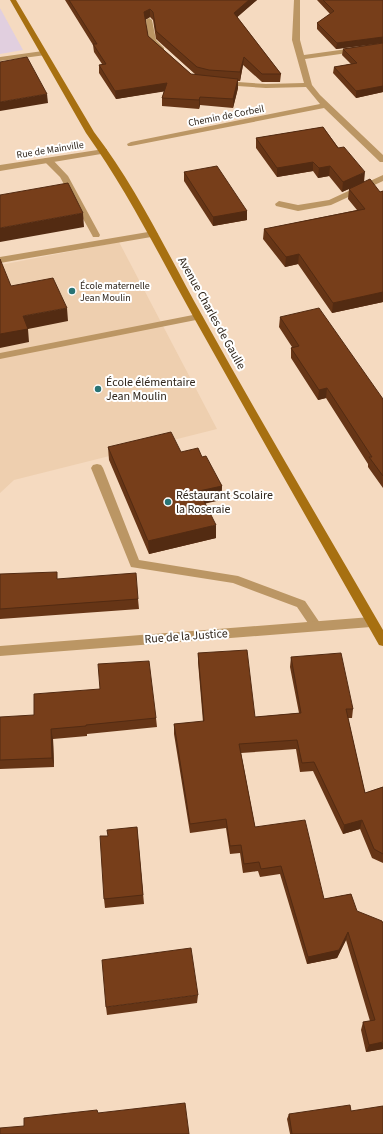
<svg xmlns="http://www.w3.org/2000/svg" width="383" height="1134" viewBox="0 0 383 1134" font-family="'Source Sans 3',sans-serif">
<rect width="100%" height="100%" fill="#f5dac0"/>
<polygon fill="#e1cfdf" points="0,8 23,50 0,54"/>
<polygon fill="#eecfaf" points="119,242 217,429 14,480 0,493 0,265"/>
<g fill="none" stroke-linecap="round" stroke-linejoin="round">
<g fill="#bb9664" fill-rule="evenodd">
<polygon points="43,51 47,53 46,55 0,61 0,57"/>
<polygon points="45,158 51,158 68,176 100,235 99,237 93,237 92,235 60,177 45,162 44,160"/>
<polygon points="154,231 158,234 157,236 0,263 0,257"/>
<polygon points="198,314 203,317 201,319 0,359 0,353"/>
<polygon points="97,464 101,465 103,468 139,560 238,576 305,601 322,626 320,629 316,631 312,629 297,607 233,583 131,567 91,468 93,465"/>
</g>
<g fill="#bb9664" fill-rule="evenodd">
<polygon points="294,0 300,0 300,40 304,55 383,44 383,48 305,59 312,85 320,95 383,155 383,162 380,162 324,108 131,146 128,146 127,144 131,142 320,104 306,87 266,88 223,85 219,83 223,81 266,84 304,83 292,40"/>
<polygon points="149,18 152,20 156,40 164,48 164,52 158,52 148,41 146,20"/>
<polygon points="104,149 107,149 107,153 0,171 0,165"/>
<polygon points="383,175 383,181 331,205 298,211 276,206 275,204 279,201 298,205 329,200"/>
<polygon points="371,617 375,619 377,622 375,625 371,627 0,656 0,646"/>
</g>
<path fill="#a77011" fill-rule="evenodd" d="M10,0h6l78,132c44,57 74,123 109,185 58,105 120,209 180,313v16l-4,-1c-62,-109 -124,-218 -185,-327 -35,-63 -66,-126 -108,-185z"/>
</g>
<g fill="#663516" fill-rule="evenodd">
<path d="M65,0h192l-20,17 44,57 -1,8h-18l-19,-17 -3,16h-2v7l-5,20 -33,-3 -1,4 -37,-3v-8l2,-7 -48,8 -17,-26v-8l3,-1 -8,-12 -1,-7zM150,17l3,3 3,19 40,36 -5,-1 -43,-38 -3,-16z"/>
<polygon points="317,0 383,0 383,43 336,49 317,29 317,23 330,14"/>
<polygon points="383,43 383,92 356,98 333,73 334,67 351,64 342,55 343,49"/>
<polygon points="323,127 364,182 380,192 383,191 383,302 332,313 298,264 285,267 263,239 264,229 357,210 348,199 349,189 342,192 329,176 318,178 313,171 277,177 256,148 256,138"/>
<polygon points="184,172 247,211 247,220 213,226 184,181"/>
<polygon points="280,317 383,399 383,488 368,467 368,464 326,398 318,400 291,358 291,348 292,347 279,327"/>
<polygon points="108,447 181,452 202,457 222,486 221,500 205,503 216,538 149,554 109,460"/>
<polygon points="0,574 58,579 138,599 139,609 0,619"/>
<polygon points="198,653 255,717 299,713 290,667 291,657 353,709 352,718 348,718 365,793 383,787 383,863 372,858 360,829 343,834 313,771 300,772 296,749 241,753 255,827 324,899 351,894 383,1049 366,1052 361,1030 363,1022 370,1021 346,940 337,958 307,964 280,874 260,877 258,871 243,873 240,853 230,854 226,828 190,833 174,734 174,724 203,722 198,662"/>
<polygon points="0,717 156,718 157,727 87,734 87,736 53,739 54,767 0,769"/>
<polygon points="137,827 144,904 105,908 104,899 108,836"/>
<polygon points="198,995 197,1003 107,1015 106,1007"/>
<polygon points="351,1111 383,1134 290,1134 287,1119 289,1114"/>
</g>
<g fill="#532b12">
<polygon points="249,0 257,0 234,20 234,13"/>
<polygon points="150,9 150,17 145,20 144,12"/>
<polygon points="383,37 383,43 336,49 337,43"/>
<polygon points="244,57 243,65 240,81 240,72"/>
<polygon points="238,79 238,88 233,108 233,99"/>
<polygon points="167,83 167,91 116,99 115,91"/>
<polygon points="383,86 383,92 356,98 356,91"/>
<polygon points="47,94 48,103 0,111 0,102"/>
<polygon points="200,97 200,105 199,109 199,100"/>
<polygon points="313,162 313,171 277,177 277,168"/>
<polygon points="330,166 329,176 318,178 319,168"/>
<polygon points="365,172 364,182 342,192 343,182"/>
<polygon points="247,211 247,220 213,226 213,217"/>
<polygon points="83,213 84,227 0,242 0,228"/>
<polygon points="299,254 298,264 285,267 286,257"/>
<polygon points="383,292 383,302 332,313 333,303"/>
<polygon points="67,308 68,321 28,329 29,342 0,348 0,334 23,316"/>
<polygon points="327,388 326,398 318,400 319,390"/>
<polygon points="222,486 221,500 199,505 199,491"/>
<polygon points="216,525 216,538 149,554 148,541"/>
<polygon points="51,729 53,739 54,767 52,758"/>
<polygon points="362,820 360,829 343,834 344,825"/>
<polygon points="348,932 346,940 337,958 307,964 308,957"/>
<polygon points="383,1042 383,1049 366,1052 369,1045"/>
</g>
<g fill="#773e1a" stroke="#532b12">
<polygon points="69,0 249,0 234,13 281,74 262,74 244,57 240,72 209,70 197,67 156,31 153,12 150,9 144,12 148,36 191,74 238,79 233,99 200,97 199,100 162,98 167,83 115,91 99,65 106,64 93,44 97,44"/>
<polygon points="323,0 383,0 383,37 337,43 317,23 334,11"/>
<polygon points="383,43 383,86 356,91 334,67 357,63 343,49"/>
<polygon points="27,57 47,94 0,102 0,62"/>
<polygon points="323,127 338,148 344,147 365,172 343,182 330,166 319,168 313,162 277,168 256,138"/>
<polygon points="217,166 247,211 213,217 184,172"/>
<polygon points="370,179 380,192 383,191 383,292 333,303 299,254 286,257 264,229 365,209 349,189"/>
<polygon points="68,183 83,213 0,228 0,195"/>
<polygon points="0,259 11,286 53,278 67,308 23,316 28,329 0,334"/>
<polygon points="319,308 383,399 383,476 369,457 372,457 327,388 319,390 291,348 299,346 280,317"/>
<polygon points="171,432 181,452 198,448 202,457 206,456 222,486 199,491 216,525 148,541 108,447"/>
<polygon points="57,572 57,579 136,573 138,599 0,609 0,574"/>
<polygon points="247,650 255,717 301,713 291,657 341,653 353,709 346,709 365,793 383,787 383,854 374,849 362,820 344,825 314,762 302,763 297,740 239,744 255,827 305,820 324,899 351,894 357,911 382,921 383,924 383,1042 369,1045 363,1022 375,1020 348,932 339,950 308,957 281,866 261,869 259,862 244,864 241,845 230,846 226,819 190,824 174,724 204,721 198,653"/>
<polygon points="149,661 156,718 86,725 86,726 51,729 52,758 0,760 0,717 34,715 34,694 100,689 98,664"/>
<polygon points="137,827 143,895 104,899 100,836 108,836 107,830"/>
<polygon points="191,948 198,995 106,1007 102,960"/>
<polygon points="185,1103 189,1134 0,1134 0,1128 24,1126 24,1118 97,1110 98,1113"/>
<polygon points="350,1105 351,1111 383,1106 383,1134 292,1134 289,1114"/>
</g>
<g fill="#297475" stroke="#fff" stroke-width="1.5">
<circle cx="72" cy="291" r="4"/>
<circle cx="98" cy="389" r="4"/>
<circle cx="168" cy="502" r="4"/>
</g>
<g text-anchor="middle" stroke-width="4" stroke-linejoin="round" paint-order="stroke">
<g font-size="10" fill="#30261c" stroke="#fff">
<text transform="translate(226 115) rotate(-11)" y="4">Chemin de Corbeil</text>
<text transform="translate(50 149) rotate(-9)" y="4">Rue de Mainville</text>
</g>
<g font-size="10" fill="#30261c" stroke="#fff" text-anchor="start">
<text x="80" y="289">École maternelle<tspan x="80" dy="12">Jean Moulin</tspan></text>
</g>
<g font-size="12" fill="#30261c" stroke="#fff">
<text transform="translate(212 313) rotate(61)" y="4">Avenue Charles de Gaulle</text>
<text transform="translate(186 636) rotate(-4)" y="4">Rue de la Justice</text>
</g>
<g font-size="12" fill="#30261c" stroke="#fff" text-anchor="start">
<text x="106" y="386">École élémentaire<tspan x="106" dy="14">Jean Moulin</tspan></text>
<text x="176" y="499">Réstaurant Scolaire<tspan x="176" dy="14">la Roseraie</tspan></text>
</g>
</g>
</svg>
